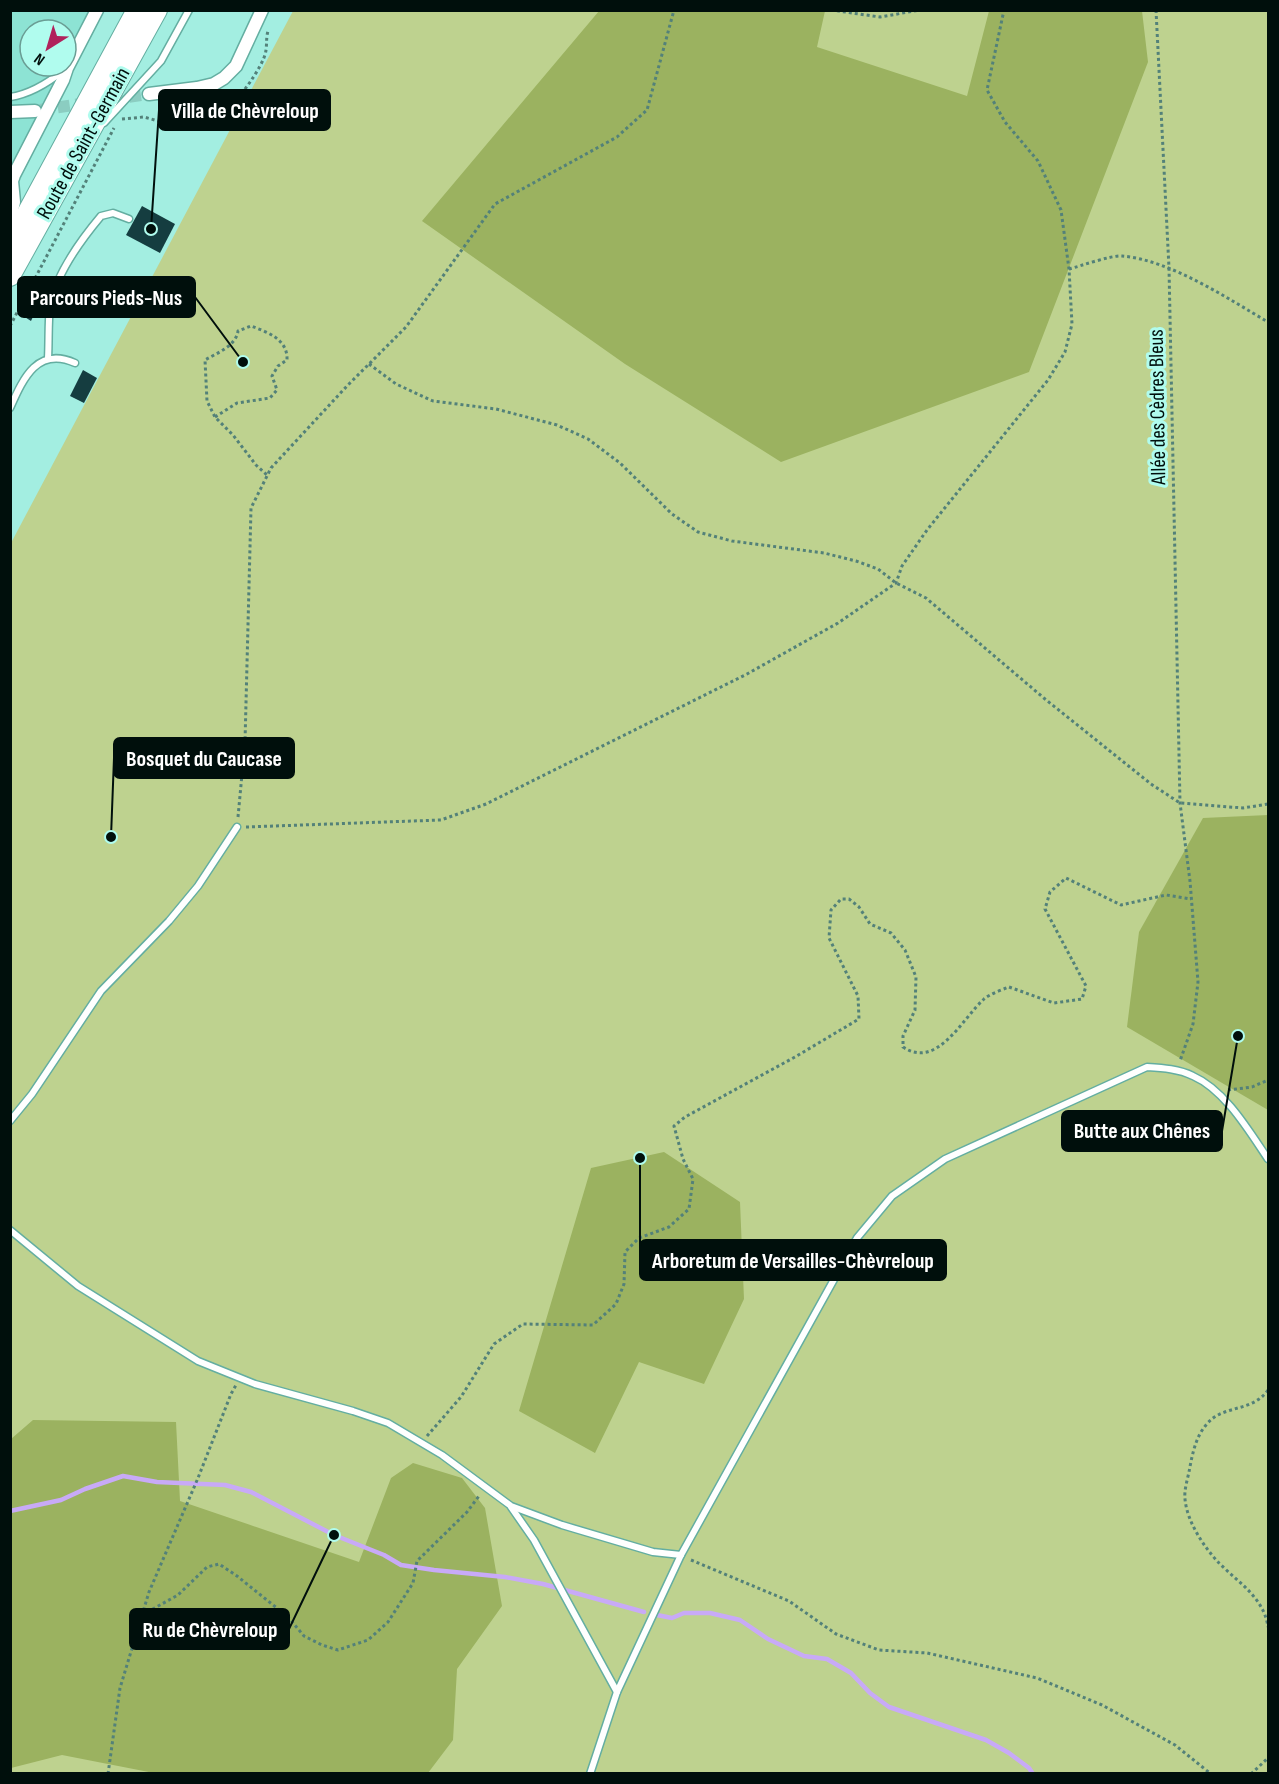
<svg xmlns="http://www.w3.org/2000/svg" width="1279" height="1784" viewBox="0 0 1279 1784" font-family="'Sofia Sans Condensed',sans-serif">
<rect width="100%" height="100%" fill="#a3eee1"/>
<polygon fill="#8de3d4" points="11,11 94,11 66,65 66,30 30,30 30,66 66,66 11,172"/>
<polygon fill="#bed28f" points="293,11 1268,11 1268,1773 11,1774 11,543"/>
<g fill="#9bb260">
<polygon points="599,11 825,11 817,47 967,96 989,11 1142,11 1148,62 1029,372 781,462 625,364 422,221"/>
<polygon points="1268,815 1268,1110 1127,1027 1139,932 1203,818"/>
<polygon points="664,1152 740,1202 744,1299 704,1384 639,1362 595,1453 519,1411 591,1168"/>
<polygon points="33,1420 176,1422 180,1501 359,1562 391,1478 413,1463 462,1478 485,1508 502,1606 457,1669 453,1740 428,1773 159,1774 62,1755 11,1768 11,1439"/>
</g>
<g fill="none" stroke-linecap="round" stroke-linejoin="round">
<g stroke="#c8aaf7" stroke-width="4.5">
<polyline points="10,1511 61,1500 85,1489 123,1476 157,1482 225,1485 251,1492 334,1535 384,1555 401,1565 434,1570 505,1577 543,1584 644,1612"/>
<polyline points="657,1615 672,1618 684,1613 710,1613 740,1620 768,1639 804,1656 827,1659 851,1673 870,1693 889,1707 986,1740 1009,1753 1029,1768 1033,1774"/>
</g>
</g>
<g fill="#153d40">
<polygon points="142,206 175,224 160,253 126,235"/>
<polygon points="27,300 38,306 31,321 20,314"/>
<polygon points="83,370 97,378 84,403 70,396"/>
</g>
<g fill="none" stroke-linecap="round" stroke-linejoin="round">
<polyline stroke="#8bcdc1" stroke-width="12" stroke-dasharray="12 6" stroke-linecap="butt" points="40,110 149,94"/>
<defs>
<g id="service">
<path d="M10,97c21,-3 38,-14 54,-27"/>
<polyline points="104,123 161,61 189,10"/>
<path d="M48,358c1,-17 0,-35 2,-52 6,-32 30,-65 51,-90l12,-3 16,6"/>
<path d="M10,408c13,-29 27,-62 65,-45"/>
<polyline points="10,1121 32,1094 101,991 169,921 198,886 237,827"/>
<polyline points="10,1230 78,1286 198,1361 255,1384 353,1411 388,1423 442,1455 511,1506 562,1525 653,1552 681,1555"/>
<polyline points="511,1507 534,1540 617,1692"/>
<path d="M590,1774l27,-82 64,-137 176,-317 35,-42 53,-37 202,-92c16,1 32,2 46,9 32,14 56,55 75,83"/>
</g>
<g id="minor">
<polyline points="149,94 197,88 214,84 224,78 236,66 262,10"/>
<polyline points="10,112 35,111"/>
<polyline points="10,218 14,202 12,181 14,175 63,80 67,68 97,10"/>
</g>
<g id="primary">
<polyline points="10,245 137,10"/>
<polyline points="10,276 157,10"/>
</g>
</defs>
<use href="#service" stroke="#64aea1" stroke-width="9"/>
<use href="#minor" stroke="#64aea1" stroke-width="15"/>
<use href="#primary" stroke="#64aea1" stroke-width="22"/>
<g stroke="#538179" stroke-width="3" stroke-dasharray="3 3" stroke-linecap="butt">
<polyline points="831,10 880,17 920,10"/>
<polyline points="1156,10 1169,268 1180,803 1190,881 1198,982 1193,1024 1180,1061"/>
<path d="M122,119l22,-2 14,4 63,-2c12,-14 43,-51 45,-69 1,-7 0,-12 2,-19"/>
<path d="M1069,269c12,-3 42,-14 53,-13 48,4 105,42 146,66"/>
<polyline points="10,326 114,128"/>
<polyline points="369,364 396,384 433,401 496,409 557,425 588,439 620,463 672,514 698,532 732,541 824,553 856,561 878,569 896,583 926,598 1045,699 1151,784 1180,803 1243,808 1268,804"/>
<path d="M215,417l22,-14 33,-5 7,-8 -5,-14 6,-10 9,-6c1,-21 -20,-28 -36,-34l-13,5c-2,15 -21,22 -33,29l2,41 8,16 18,18 23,30 11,10"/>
<polyline points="238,817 245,742 251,508 271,468 347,386 406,327 495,204 617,137 647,110 674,10"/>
<polyline points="246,827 441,820 486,804 747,674 838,623 896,583 902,566 927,530 1048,380 1065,352 1072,324 1069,269 1061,210 1038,161 1005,122 987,90 1004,10"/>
<polyline points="1228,1090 1252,1087 1268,1080"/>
<path d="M1268,1390c-16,23 -46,14 -62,35 -11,13 -14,31 -17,47 -2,9 -5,19 -4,27 2,23 19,48 34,64 20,20 45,35 49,64"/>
<path d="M427,1436l34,-39 33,-53 29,-20 70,1 23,-21 8,-20 1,-32 14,-14 30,-11 20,-18 4,-30 -10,-20 -9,-33 11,-9 110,-60 64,-38 -1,-23 -29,-58 2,-28 10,-11h8l10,8 11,17 21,9 14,17 11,27 -1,33 -12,26v11c34,23 59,-28 81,-48 6,-5 17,-9 25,-12l45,16 28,-4 4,-13 -41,-77 5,-17 16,-14 55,27 45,-10 25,4"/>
<polyline points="691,1560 789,1601 836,1634 879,1650 927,1653 1037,1678 1102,1705 1175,1745 1211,1774"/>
<polyline points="142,1615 178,1595 207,1567 219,1564 237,1576 288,1617 304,1636 322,1645 338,1650 368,1640 388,1622 413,1583 417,1561 467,1512 479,1496"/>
<polyline points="108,1774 120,1688 149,1592 198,1478 231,1394 236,1385"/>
<polyline points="1251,1774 1268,1758"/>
</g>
<use href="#service" stroke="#fff" stroke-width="6"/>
<use href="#minor" stroke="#fff" stroke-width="12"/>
<use href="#primary" stroke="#fff" stroke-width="20"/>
</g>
<g text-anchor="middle" stroke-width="6" stroke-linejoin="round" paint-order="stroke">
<g font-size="21" fill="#000f0c" stroke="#b0fcee">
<text transform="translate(83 143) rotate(-61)" y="7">Route de Saint-Germain</text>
<text transform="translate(1157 407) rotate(-91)" y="7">Allée des Cèdres Bleus</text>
</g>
</g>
<path fill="none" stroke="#000f0c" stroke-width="2" d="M151 229L159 110M243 362L195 297M111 837L114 758M1238 1036L1222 1131M640 1158L640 1260M334 1535L289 1629"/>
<g fill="#000f0c" stroke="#b0fcee" stroke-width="2">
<circle cx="151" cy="229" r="6"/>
<circle cx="243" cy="362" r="6"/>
<circle cx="111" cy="837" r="6"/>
<circle cx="1238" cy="1036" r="6"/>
<circle cx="640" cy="1158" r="6"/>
<circle cx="334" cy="1535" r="6"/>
</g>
<g fill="#000f0c" stroke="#000f0c" stroke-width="2">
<rect x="159" y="90" width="171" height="40" rx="6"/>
<rect x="18" y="277" width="177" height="40" rx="6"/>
<rect x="114" y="738" width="180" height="40" rx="6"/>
<rect x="1062" y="1111" width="160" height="40" rx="6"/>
<rect x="640" y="1240" width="306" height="40" rx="6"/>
<rect x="130" y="1609" width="159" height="40" rx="6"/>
</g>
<g font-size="22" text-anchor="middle" font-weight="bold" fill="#fff">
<text x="245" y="118">Villa de Chèvreloup</text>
<text x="106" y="305">Parcours Pieds-Nus</text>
<text x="204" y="766">Bosquet du Caucase</text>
<text x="1142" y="1138">Butte aux Chênes</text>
<text x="793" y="1268">Arboretum de Versailles-Chèvreloup</text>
<text x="210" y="1637">Ru de Chèvreloup</text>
</g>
<rect width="1279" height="1784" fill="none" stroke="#000f0c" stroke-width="24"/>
<g transform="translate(48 48) rotate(217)"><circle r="28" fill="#b0fcee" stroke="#6a9d94" stroke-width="1.5"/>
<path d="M0-4.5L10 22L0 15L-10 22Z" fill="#b0225c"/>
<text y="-9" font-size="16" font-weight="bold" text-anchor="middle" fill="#000f0c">N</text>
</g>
</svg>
